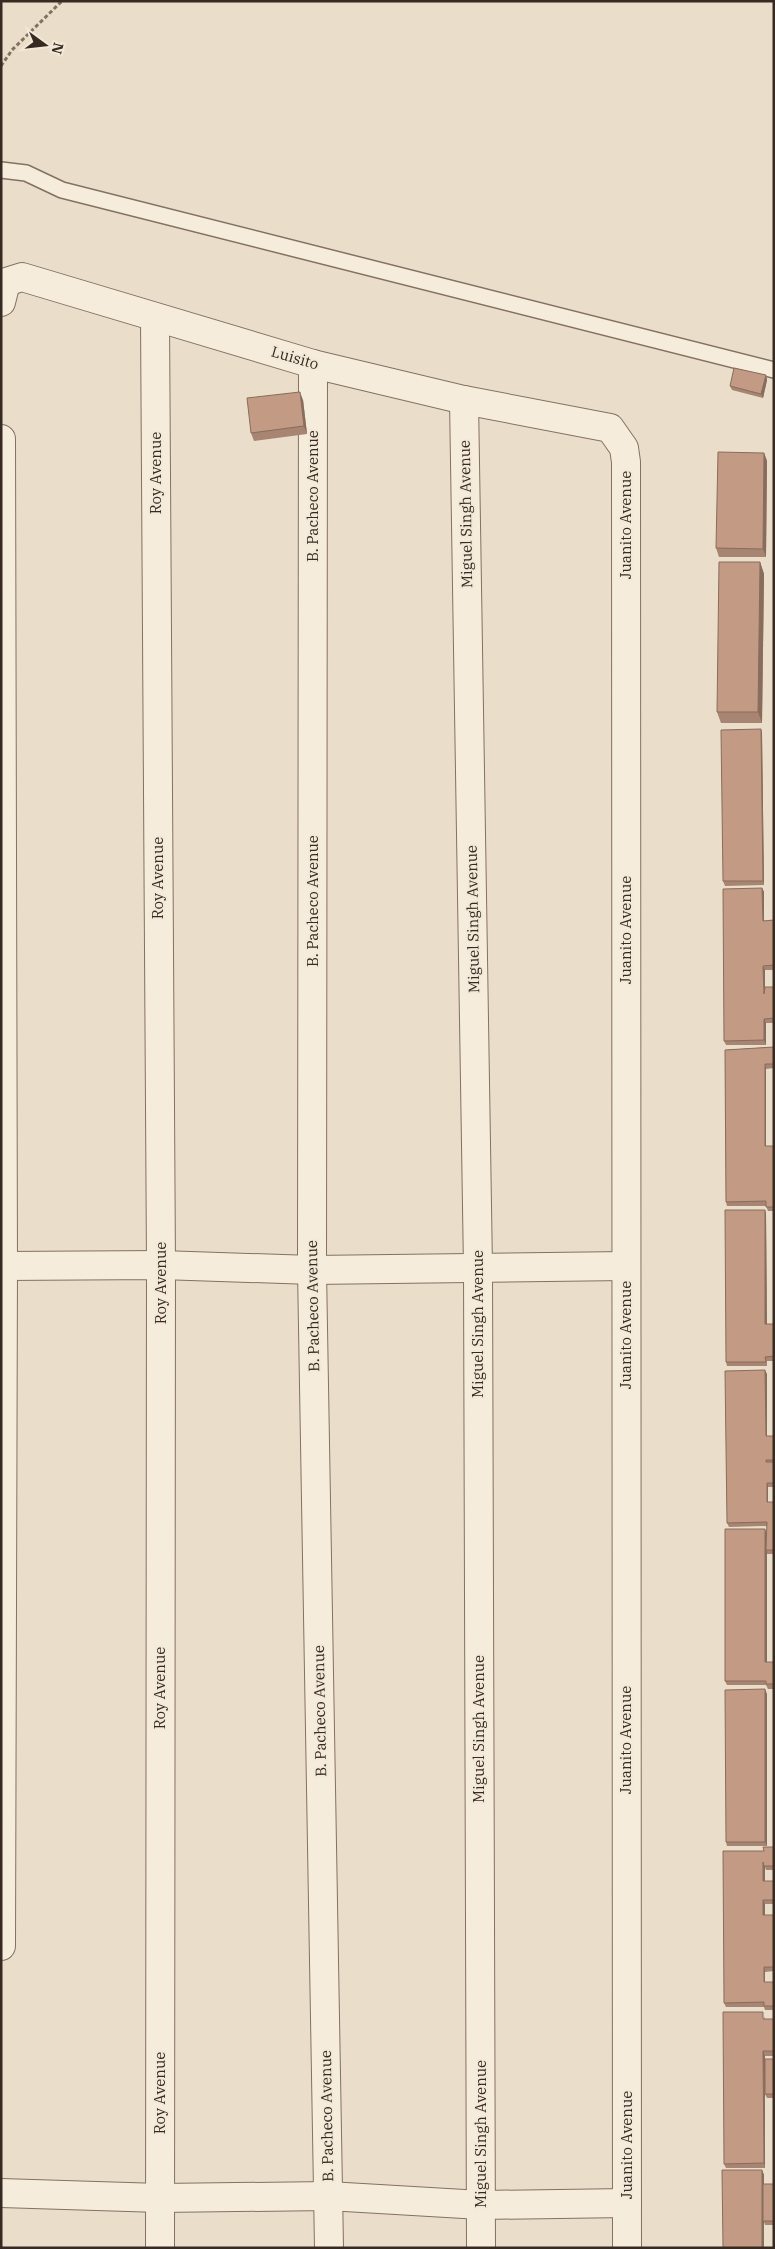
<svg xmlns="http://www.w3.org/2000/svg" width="775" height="2249" viewBox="0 0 775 2249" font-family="'IBM Plex Serif',serif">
<rect width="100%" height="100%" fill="#eadeca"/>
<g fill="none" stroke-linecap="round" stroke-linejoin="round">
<defs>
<polyline id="lane" points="1,170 26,173 62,190 774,370"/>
<g id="street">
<polyline points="1,302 6,282 22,277 313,364 464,400 610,428 624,448 626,462 627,2248"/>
<polyline points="155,318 161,1265 160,2248"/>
<polyline points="313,364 312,1270 329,2248"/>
<polyline points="464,400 478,1268 481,2248"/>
<polyline points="1,439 3,1266 1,1946"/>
<polyline points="3,1266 161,1265 312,1270 625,1266"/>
<polyline points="1,2193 160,2198 328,2196 481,2205 627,2203"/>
</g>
</defs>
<use href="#lane" stroke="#847160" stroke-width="18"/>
<use href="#street" stroke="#847160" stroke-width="30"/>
<polyline stroke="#847160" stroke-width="3" stroke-dasharray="4 2.5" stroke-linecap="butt" points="1,66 12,50 62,1"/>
<use href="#lane" stroke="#f5ecdc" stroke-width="15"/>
<use href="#street" stroke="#f5ecdc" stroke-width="28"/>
</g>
<g fill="#a88472">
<polygon points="766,375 767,380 763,398 732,390 730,386"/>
<polygon points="303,400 307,434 254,441 251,433"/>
<polygon points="764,453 767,461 766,557 719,557 716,548"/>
<polygon points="760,562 764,574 762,723 721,723 717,712"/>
<polygon points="761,729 762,733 764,885 725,886 723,881"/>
<polygon points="762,888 764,892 764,921 774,920 774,970 765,970 765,987 774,987 774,1023 766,1023 766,1045 726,1045 724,1041"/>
<polygon points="774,1047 774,1068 766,1069 766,1146 774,1146 774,1211 768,1211 766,1206 727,1206 726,1202 725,1050"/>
<polygon points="765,1210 766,1214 767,1324 774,1324 774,1361 767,1361 767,1366 727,1366 726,1362"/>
<polygon points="767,1374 767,1436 774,1436 774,1487 768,1487 768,1502 774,1502 774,1554 767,1554 767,1552 767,1662 774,1662 774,1689 768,1689 766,1685 727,1685 725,1681 765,1529 766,1533 767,1526 729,1527 727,1523"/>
<polygon points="767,1694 767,1846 727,1846 726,1842"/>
<polygon points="774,1847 774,1870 766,1870 765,1867 765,1881 774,1881 774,1904 765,1904 765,1915 774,1915 774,1971 765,1972 765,1982 774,1982 774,2010 765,2010 764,2007 726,2007 724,2003 764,1851"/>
<polygon points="765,2016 765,2019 774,2019 774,2056 765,2056 765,2059 774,2059 774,2098 767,2098 765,2094 765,2088 765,2168 726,2168 724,2164"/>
<polygon points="762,2170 764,2175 764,2184 774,2184 774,2225 765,2225 764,2222"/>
</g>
<g fill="#886c5c">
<polygon points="766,375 767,380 763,398 761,394"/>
<polygon points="300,392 303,400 307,434 304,426"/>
<polygon points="764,453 767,461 766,557 763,549"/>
<polygon points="760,562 764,574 762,723 758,712"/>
<polygon points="761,729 762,733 764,885 763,881"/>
<polygon points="762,888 764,892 764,925 763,921"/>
<polygon points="763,966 765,970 765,998 764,994"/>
<polygon points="764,1019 766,1023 766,1045 764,1040"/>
<polygon points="765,1064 766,1069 766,1150 765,1146"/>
<polygon points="765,1210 766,1214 767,1328 765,1324"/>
<polygon points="765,1370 767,1374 767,1440 766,1436"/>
<polygon points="767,1483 768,1487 768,1506 767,1502"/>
<polygon points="765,1529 766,1533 766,1550 767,1552 767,1667 765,1662"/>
<polygon points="765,1689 767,1694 767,1846 765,1842"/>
<polygon points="763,1862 765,1866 765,1886 763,1881"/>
<polygon points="763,1900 765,1904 765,1919 763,1915"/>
<polygon points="764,1967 765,1972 765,1986 764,1982"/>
<polygon points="763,2051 765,2056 765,2168 764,2163"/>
<polygon points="762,2170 764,2175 764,2248 762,2248"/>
</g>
<g fill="#c39a84" stroke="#886c5c">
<polygon points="734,368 766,375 761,394 730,386"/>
<polygon points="300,392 304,426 251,433 247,398"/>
<polygon points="718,452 764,453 763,549 716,548"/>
<polygon points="719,562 760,562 758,712 717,712"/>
<polygon points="761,729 763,881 723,881 721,730"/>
<polygon points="762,888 763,921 774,920 774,965 763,966 764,994 765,987 774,987 774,1018 764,1019 764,1040 724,1041 723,889"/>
<polygon points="774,1047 774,1064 765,1064 765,1146 774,1146 774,1207 766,1207 766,1201 726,1202 725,1050"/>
<polygon points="725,1210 765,1210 765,1324 774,1324 774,1356 765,1357 766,1362 726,1362"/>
<polygon points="765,1370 766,1436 774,1436 774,1460 766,1460 766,1462 774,1462 774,1483 767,1483 767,1502 774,1502 774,1550 766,1550 767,1522 727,1523 725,1371"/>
<polygon points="725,1529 765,1529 765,1662 774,1662 774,1684 766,1684 766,1681 725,1681"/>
<polygon points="765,1689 765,1842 726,1842 725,1690"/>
<polygon points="763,1847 774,1847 774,1866 764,1866 763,1862 763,1881 774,1881 774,1900 763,1900 763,1915 774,1915 774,1967 764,1967 764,1982 774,1982 774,2006 764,2006 764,2002 724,2003 723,1851 764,1851"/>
<polygon points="723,2012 763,2012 763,2019 774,2019 774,2051 763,2051 764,2163 724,2164"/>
<rect x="765" y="2059" width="9" height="35"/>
<polygon points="722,2170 762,2170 762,2248 723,2248"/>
<rect x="763" y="2184" width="11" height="37"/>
</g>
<g text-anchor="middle" stroke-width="4" stroke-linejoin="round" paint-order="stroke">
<g font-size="15" fill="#372a22" stroke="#f2e9d8">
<text transform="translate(295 358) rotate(16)" y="5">Luisito</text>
<text transform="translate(156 473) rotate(-90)" y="5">Roy Avenue</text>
<text transform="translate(313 496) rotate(-90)" y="5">B. Pacheco Avenue</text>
<text transform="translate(466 514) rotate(-91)" y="5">Miguel Singh Avenue</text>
<text transform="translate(626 525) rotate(-90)" y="5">Juanito Avenue</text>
<text transform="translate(158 878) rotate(-90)" y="5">Roy Avenue</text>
<text transform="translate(313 901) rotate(-90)" y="5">B. Pacheco Avenue</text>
<text transform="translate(473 919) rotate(-91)" y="5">Miguel Singh Avenue</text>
<text transform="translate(626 930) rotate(-90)" y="5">Juanito Avenue</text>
<text transform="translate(161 1283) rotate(-90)" y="5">Roy Avenue</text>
<text transform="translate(313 1306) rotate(-91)" y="5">B. Pacheco Avenue</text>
<text transform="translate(478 1324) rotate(-90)" y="5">Miguel Singh Avenue</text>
<text transform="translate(626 1335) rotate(-90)" y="5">Juanito Avenue</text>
<text transform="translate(160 1688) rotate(-90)" y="5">Roy Avenue</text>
<text transform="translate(320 1711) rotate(-91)" y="5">B. Pacheco Avenue</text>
<text transform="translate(479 1729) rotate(-90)" y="5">Miguel Singh Avenue</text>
<text transform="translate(626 1740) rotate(-90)" y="5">Juanito Avenue</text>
<text transform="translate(160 2093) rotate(-90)" y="5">Roy Avenue</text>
<text transform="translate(327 2116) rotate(-91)" y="5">B. Pacheco Avenue</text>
<text transform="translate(481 2134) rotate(-90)" y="5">Miguel Singh Avenue</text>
<text transform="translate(627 2145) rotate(-90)" y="5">Juanito Avenue</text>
</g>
</g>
<rect width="775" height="2249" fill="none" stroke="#372a22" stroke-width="5"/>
<g transform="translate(45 45) rotate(105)" stroke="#f2e9d8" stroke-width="4" paint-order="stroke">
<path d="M0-4L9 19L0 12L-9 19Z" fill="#372a22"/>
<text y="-8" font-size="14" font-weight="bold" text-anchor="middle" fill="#372a22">N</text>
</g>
</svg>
